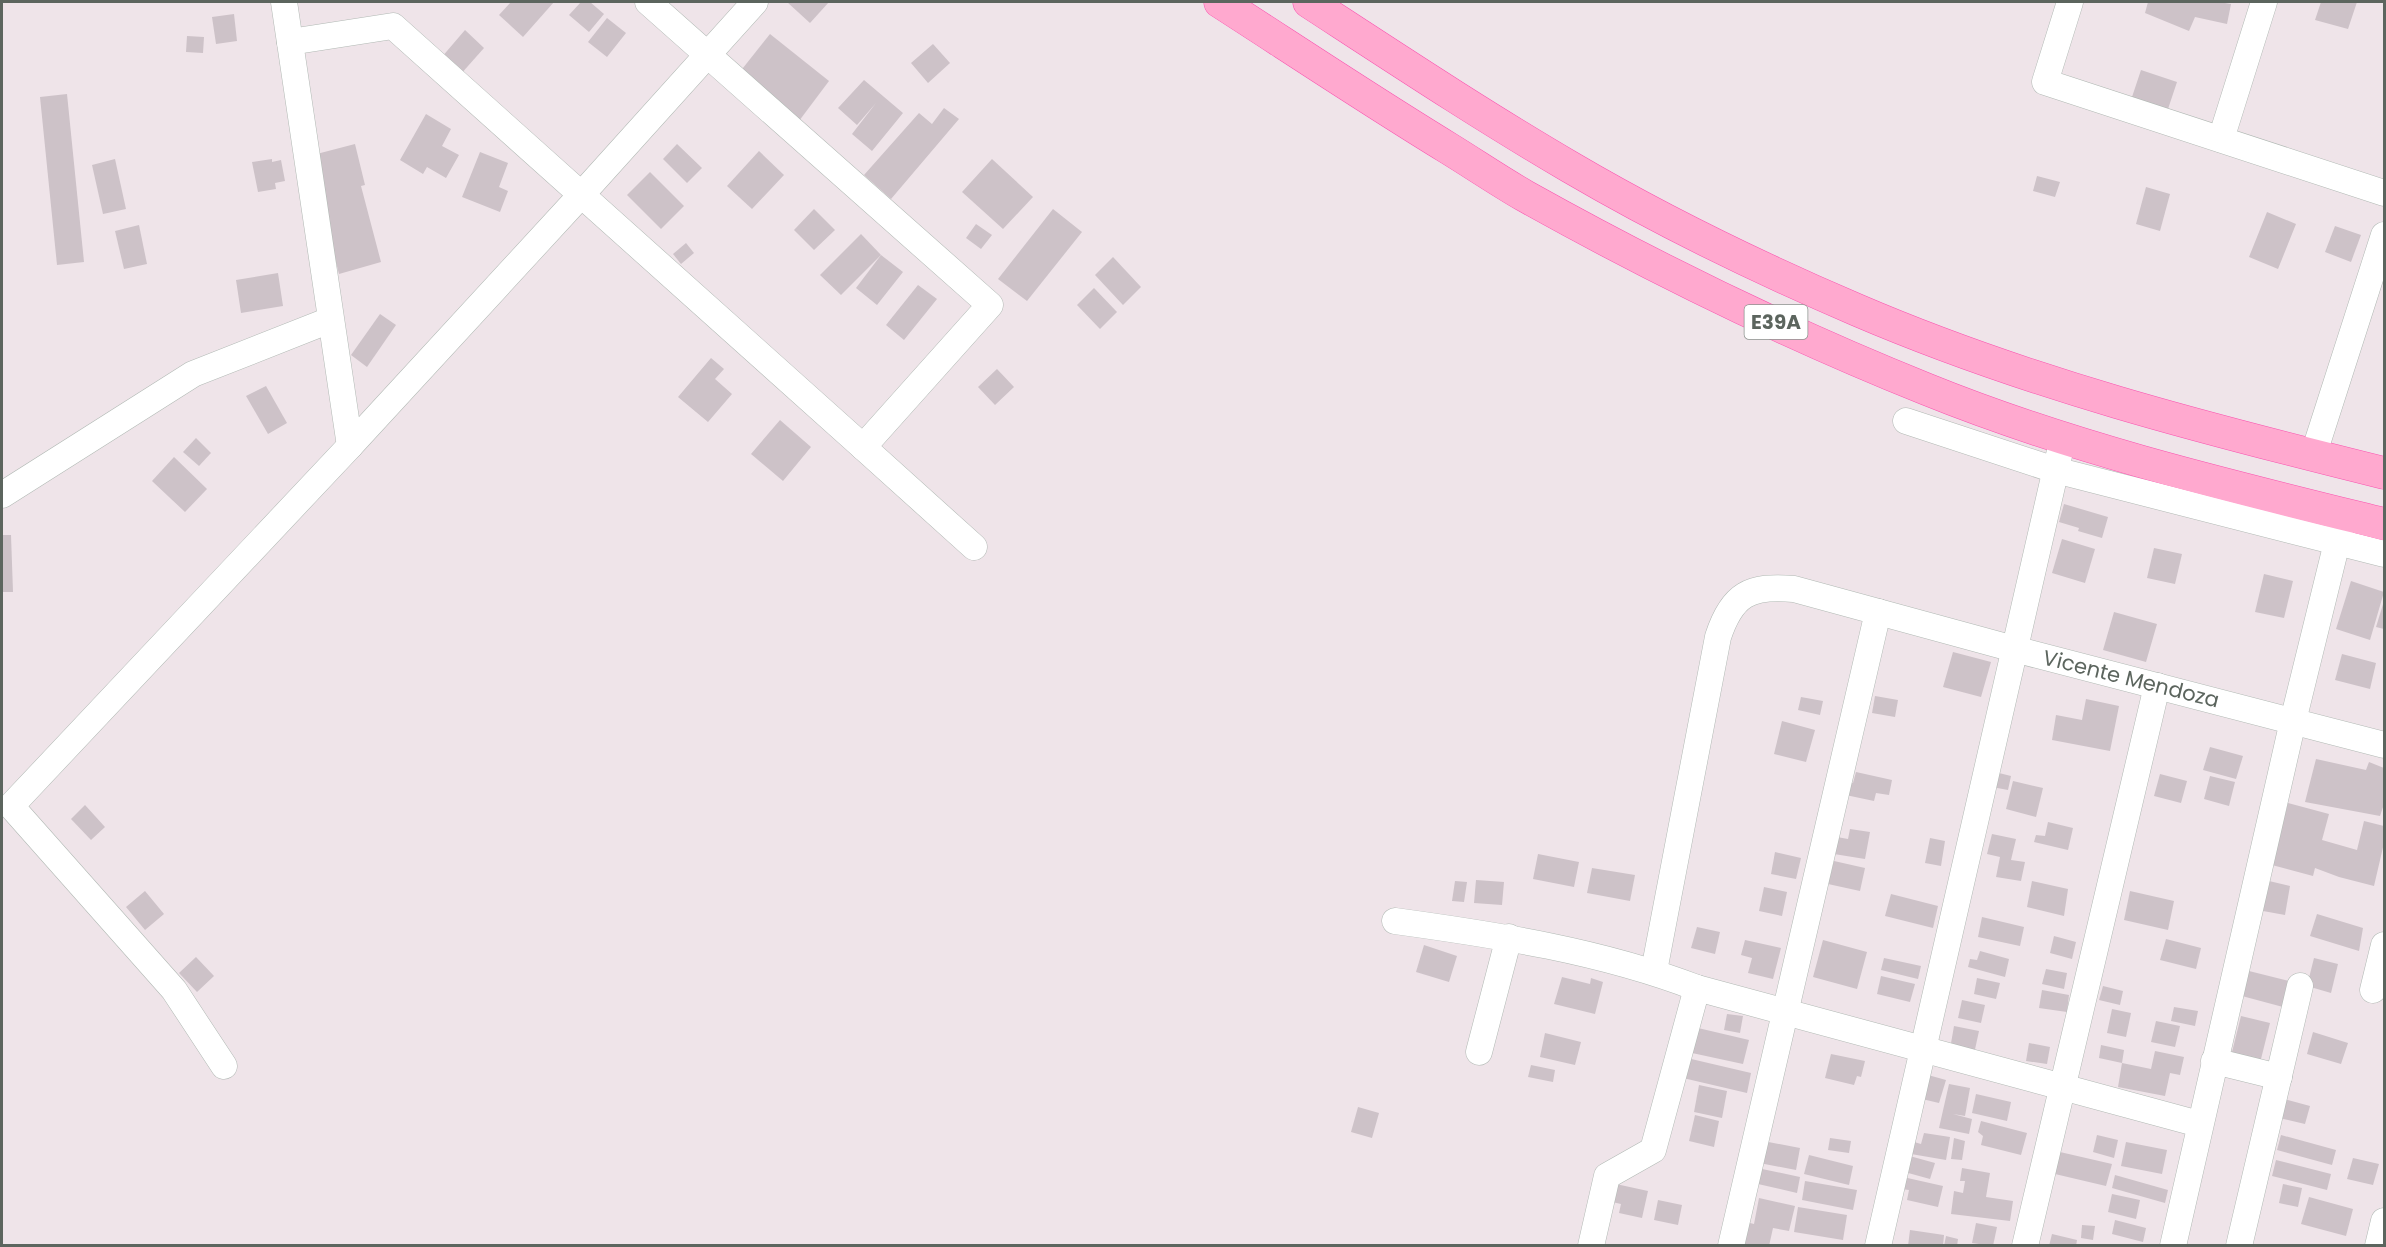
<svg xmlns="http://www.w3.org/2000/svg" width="2386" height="1247" viewBox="0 0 2386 1247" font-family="Poppins,sans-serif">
<rect width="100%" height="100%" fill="#efe4e9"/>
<g fill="#cdc2c8">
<polygon points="511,2 554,2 523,37 499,15"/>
<polygon points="581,2 590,2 604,14 589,32 569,15"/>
<polygon points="787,2 829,2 810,23"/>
<polygon points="2148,2 2219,2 2231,4 2227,24 2195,17 2189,31 2145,13"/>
<polygon points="2321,2 2357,2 2348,29 2315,20"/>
<polygon points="234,14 237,41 216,44 212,17"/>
<polygon points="607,18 626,33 607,57 588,42"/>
<polygon points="465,30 484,48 460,75 441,58"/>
<polygon points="770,34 829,81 799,121 739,73"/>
<polygon points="187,36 204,37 203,53 186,52"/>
<polygon points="933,44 950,63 928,83 911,63"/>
<polygon points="2141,70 2177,82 2165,118 2129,106"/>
<polygon points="864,80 903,113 872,151 852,134 876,103 857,125 838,108"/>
<polygon points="67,94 84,262 57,265 40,97"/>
<polygon points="944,108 959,119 891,199 864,175 919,113 932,124"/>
<polygon points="426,114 451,129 442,146 459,155 446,178 427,167 423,174 400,160"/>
<polygon points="355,144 365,185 361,186 381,262 339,274 309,156"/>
<polygon points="677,144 702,168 687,183 663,159"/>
<polygon points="759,151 784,175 752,209 727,186"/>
<polygon points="480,152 508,163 499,187 508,191 500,212 462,197"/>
<polygon points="115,159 126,209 103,214 92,165"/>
<polygon points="272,159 272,162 281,160 285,181 275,183 276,189 258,192 252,162"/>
<polygon points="992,159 1033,197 1003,229 962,192"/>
<polygon points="650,172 684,206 661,229 627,195"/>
<polygon points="2037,176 2060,182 2055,197 2033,191"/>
<polygon points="2146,187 2170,194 2160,231 2136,224"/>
<polygon points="814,209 835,230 814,250 794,230"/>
<polygon points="1053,209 1082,232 1027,301 998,279"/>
<polygon points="2267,212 2296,224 2278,269 2249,257"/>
<polygon points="976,224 992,235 981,249 966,238"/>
<polygon points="139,225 147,264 124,269 115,231"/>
<polygon points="2335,226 2361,235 2351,262 2325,252"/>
<polygon points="861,234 881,255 841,295 820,275"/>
<polygon points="686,243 694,253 681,264 673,254"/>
<polygon points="881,255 903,272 877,305 856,288"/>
<polygon points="1113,257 1141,287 1123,305 1095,275"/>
<polygon points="278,273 283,306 241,313 236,280"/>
<polygon points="918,285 937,299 904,340 886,325"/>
<polygon points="1094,288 1117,312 1100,329 1077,305"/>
<polygon points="380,314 396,325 367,367 351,355"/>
<polygon points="711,358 724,369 715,379 732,394 708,422 678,397"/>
<polygon points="997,369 1014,387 995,405 978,387"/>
<polygon points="266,386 287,423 268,434 246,396"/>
<polygon points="780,420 811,447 783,481 751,454"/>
<polygon points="196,438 211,453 199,466 183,452"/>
<polygon points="174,457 207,489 185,512 152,481"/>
<polygon points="2064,504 2108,517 2102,538 2078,531 2079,528 2059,522"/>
<polygon points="2,535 11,535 13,592 2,592"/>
<polygon points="2062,539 2095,549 2085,583 2052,573"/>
<polygon points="2154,548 2182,554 2175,584 2147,578"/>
<polygon points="2264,574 2293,581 2284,618 2255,612"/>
<polygon points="2351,581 2384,592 2370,640 2336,629"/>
<polygon points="2384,601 2384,629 2376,627"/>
<polygon points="2114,612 2157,624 2146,662 2103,650"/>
<polygon points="1953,652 1991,662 1981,697 1943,687"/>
<polygon points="2342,654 2376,663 2370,689 2335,680"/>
<polygon points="1875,696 1898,700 1895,717 1872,713"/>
<polygon points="1801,697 1823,701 1820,715 1798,710"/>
<polygon points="2086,699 2119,706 2110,751 2052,740 2056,715 2082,720"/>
<polygon points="1782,721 1815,730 1806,762 1774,754"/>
<polygon points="2210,747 2243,756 2236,779 2203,770"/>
<polygon points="2316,759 2366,770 2369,762 2384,768 2384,804 2380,816 2305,802"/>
<polygon points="1856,772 1892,780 1889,795 1876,793 1874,801 1841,794 1844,781 1853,783"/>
<polygon points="1995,772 2011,776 2008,790 1992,787"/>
<polygon points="2160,774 2187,781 2181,803 2154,796"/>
<polygon points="2210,776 2235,782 2229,806 2204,799"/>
<polygon points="2013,781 2043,788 2036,817 2006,809"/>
<polygon points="2288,803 2329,814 2322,840 2357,850 2364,821 2384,826 2384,843 2374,886 2339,877 2315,868 2313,876 2272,865"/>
<polygon points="85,805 105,827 91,840 71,819"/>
<polygon points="2048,822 2073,828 2068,850 2034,842 2036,835 2045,836"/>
<polygon points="1850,829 1870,832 1865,859 1834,854 1837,837 1848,839"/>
<polygon points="1992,834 2016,839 2011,860 2025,862 2021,881 1996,877 2000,857 1987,854"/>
<polygon points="1930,838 1945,841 1941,866 1925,863"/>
<polygon points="1775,852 1801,858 1796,879 1771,874"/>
<polygon points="1538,854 1579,862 1574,887 1533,879"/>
<polygon points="1834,861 1865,868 1860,891 1828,884"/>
<polygon points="1592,868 1635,875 1630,901 1587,893"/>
<polygon points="1476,880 1504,882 1502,905 1474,903"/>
<polygon points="1455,881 1467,882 1464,902 1452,901"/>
<polygon points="2032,881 2068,889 2064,916 2027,907"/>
<polygon points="2269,881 2290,886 2285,915 2263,911"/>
<polygon points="1764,887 1787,892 1782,916 1759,911"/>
<polygon points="145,891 164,914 145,930 126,907"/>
<polygon points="2130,891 2174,901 2168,930 2124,920"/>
<polygon points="1891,894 1938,906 1933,928 1885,916"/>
<polygon points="2317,914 2363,928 2359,951 2310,936"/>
<polygon points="1982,917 2024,927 2020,946 1978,937"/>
<polygon points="1697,927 1720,932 1715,954 1691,948"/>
<polygon points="2054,936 2076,942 2072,959 2050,953"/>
<polygon points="2166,939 2201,948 2196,969 2160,960"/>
<polygon points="1745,940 1781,948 1773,979 1748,973 1752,958 1741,955"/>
<polygon points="1823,940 1867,952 1857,989 1813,977"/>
<polygon points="1424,945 1457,956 1449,982 1416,972"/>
<polygon points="1980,951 2009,959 2005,977 1968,967 1970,959 1977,960"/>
<polygon points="196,957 214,976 197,992 179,973"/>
<polygon points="1884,958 1921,966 1918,979 1881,970"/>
<polygon points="2314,958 2338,964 2331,993 2307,986"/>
<polygon points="2046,969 2067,973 2064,989 2042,984"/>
<polygon points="2249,971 2289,981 2283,1007 2242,996"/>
<polygon points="1881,976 1915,984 1910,1002 1877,994"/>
<polygon points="1562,977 1590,984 1591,978 1603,982 1595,1014 1554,1004"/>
<polygon points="1977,978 2000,983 1996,999 1974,994"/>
<polygon points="2103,986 2123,991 2120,1005 2099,1000"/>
<polygon points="2042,990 2069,995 2067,1012 2039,1008"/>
<polygon points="1962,1000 1985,1005 1981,1023 1958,1018"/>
<polygon points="2174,1007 2198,1011 2195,1026 2171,1021"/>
<polygon points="2112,1009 2131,1013 2126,1037 2107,1033"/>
<polygon points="1727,1014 1743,1016 1740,1033 1724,1030"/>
<polygon points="2241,1016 2270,1023 2259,1067 2230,1060"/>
<polygon points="2156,1021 2180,1026 2175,1047 2151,1042"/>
<polygon points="1954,1026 1979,1031 1974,1054 1950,1049"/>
<polygon points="1698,1028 1749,1040 1743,1064 1692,1053"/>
<polygon points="2313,1032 2348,1043 2341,1064 2307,1054"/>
<polygon points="1545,1033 1581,1042 1575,1065 1540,1057"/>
<polygon points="2029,1043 2050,1047 2047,1064 2026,1061"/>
<polygon points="2101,1045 2124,1050 2122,1063 2099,1058"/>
<polygon points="2155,1051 2184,1057 2180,1075 2170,1073 2165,1096 2118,1087 2122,1063 2151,1069"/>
<polygon points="1831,1054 1865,1061 1861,1077 1857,1076 1854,1085 1825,1078"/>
<polygon points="1687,1058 1751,1073 1747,1093 1683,1078"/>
<polygon points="1531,1065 1555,1070 1553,1082 1528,1077"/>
<polygon points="1928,1075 1946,1080 1939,1103 1922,1099"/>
<polygon points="1949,1084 1970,1088 1965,1116 1953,1114 1972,1119 1969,1134 1939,1128"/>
<polygon points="1699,1085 1727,1091 1722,1118 1694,1112"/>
<polygon points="1976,1094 2011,1102 2007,1121 1972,1113"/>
<polygon points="2284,1099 2310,1106 2305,1124 2279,1118"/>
<polygon points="1358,1107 1379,1113 1372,1138 1351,1132"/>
<polygon points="1695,1115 1719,1121 1714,1147 1689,1141"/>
<polygon points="1981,1121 2027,1133 2021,1155 1981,1145 1983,1136 1978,1132"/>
<polygon points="1924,1133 1950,1137 1946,1160 1911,1154 1914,1142 1921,1144"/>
<polygon points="2097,1135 2118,1140 2114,1158 2093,1152"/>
<polygon points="2281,1135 2336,1150 2332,1165 2277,1150"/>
<polygon points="1830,1138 1851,1141 1849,1153 1828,1150"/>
<polygon points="1954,1138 1965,1141 1962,1160 1951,1159"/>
<polygon points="1758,1140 1800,1148 1796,1170 1754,1162"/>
<polygon points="2126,1142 2167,1150 2162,1174 2121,1166"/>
<polygon points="2060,1152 2112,1164 2106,1186 2055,1174"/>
<polygon points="1809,1155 1853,1166 1849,1185 1804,1174"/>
<polygon points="1906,1155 1935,1163 1930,1179 1901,1171"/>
<polygon points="2353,1158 2379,1164 2373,1185 2347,1179"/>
<polygon points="2276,1160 2331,1174 2327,1190 2272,1176"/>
<polygon points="1962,1168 1990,1173 1986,1197 2013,1201 2010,1221 1951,1214 1954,1191 1963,1193 1965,1181 1960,1181"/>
<polygon points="1762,1169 1800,1177 1797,1193 1758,1184"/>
<polygon points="2115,1175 2168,1190 2165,1203 2112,1188"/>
<polygon points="1903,1177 1943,1186 1938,1207 1907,1200 1909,1190 1901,1189"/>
<polygon points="1805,1181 1857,1190 1853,1210 1802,1200"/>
<polygon points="1616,1184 1648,1191 1642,1218 1619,1213 1621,1204 1612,1202"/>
<polygon points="2283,1184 2302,1188 2298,1207 2279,1203"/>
<polygon points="2112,1194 2140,1200 2136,1219 2108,1212"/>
<polygon points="2309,1197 2353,1209 2346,1236 2301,1224"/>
<polygon points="1759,1198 1795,1206 1789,1231 1773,1228 1769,1246 1737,1246 1742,1221 1754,1224"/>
<polygon points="1658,1200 1682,1205 1678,1225 1654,1220"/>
<polygon points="1798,1207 1847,1215 1843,1240 1794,1232"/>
<polygon points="2115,1220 2146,1228 2143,1242 2112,1234"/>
<polygon points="1976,1223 1997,1227 1993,1246 1972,1243"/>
<polygon points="2082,1225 2095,1226 2093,1240 2081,1238"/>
<polygon points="1910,1230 1944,1235 1943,1246 1908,1246"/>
<polygon points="2052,1234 2077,1240 2076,1246 2049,1246"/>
<polygon points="1946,1236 1958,1239 1957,1246 1944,1246"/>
</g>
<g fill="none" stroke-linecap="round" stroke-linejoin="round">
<defs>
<g id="minor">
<polyline points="284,2 350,446 582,194 755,2"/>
<polyline points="2070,2 2045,82 2384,193"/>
<polyline points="290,42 393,26 863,447 990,305 648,2"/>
<polyline points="2221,139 2264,2"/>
<polyline points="1906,421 2055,470 2384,554"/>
<polyline points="863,447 974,547"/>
<polyline points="2313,456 2384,235"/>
<polyline points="2,495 193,374 330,320"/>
<path d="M1395,921c102,14 206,30 302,67l502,136"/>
<path d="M1654,971l64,-334c14,-43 32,-52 76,-48l220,60 370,96"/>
<polyline points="2373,990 2384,945"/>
<polyline points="1479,1052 1509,937"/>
<polyline points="2214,1061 2279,1077"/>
<polyline points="224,1066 174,990 11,806 350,446"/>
<polyline points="1591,1246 1607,1176 1653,1150 1697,988"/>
<polyline points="1731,1246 1878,612"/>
<polyline points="1878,1246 2063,438"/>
<polyline points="2025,1246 2157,686"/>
<polyline points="2173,1246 2293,721 2344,514"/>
<polyline points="2239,1246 2300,986"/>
<polyline points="2378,1246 2384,1221"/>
</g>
<g id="major">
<path d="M1220,2c76,49 151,99 228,146 26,16 51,33 77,48 129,72 264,138 401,193 148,60 304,97 458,135"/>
<path d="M1309,2c86,56 172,113 261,165 92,54 189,101 287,143 170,73 349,119 527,163"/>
</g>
</defs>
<use href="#minor" stroke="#b1b9b4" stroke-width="27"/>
<use href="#major" stroke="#f953b0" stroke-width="33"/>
<use href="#minor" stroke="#fff" stroke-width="26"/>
<use href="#major" stroke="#ffa9cf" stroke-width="32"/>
</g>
<g text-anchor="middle" stroke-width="5" stroke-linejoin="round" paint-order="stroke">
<rect fill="#fff" stroke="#8d938e" stroke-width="1.5" x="1744.5" y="305" width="63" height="34" rx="4.5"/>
<g font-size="20" font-weight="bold" fill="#5c655e">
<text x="1776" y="329">E39A</text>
</g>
<g font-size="21" fill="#5c655e" stroke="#fff">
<text transform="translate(2131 679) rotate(14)" y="7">Vicente Mendoza</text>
</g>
</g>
<rect width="2386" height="1247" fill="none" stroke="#5c655e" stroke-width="6"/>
</svg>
